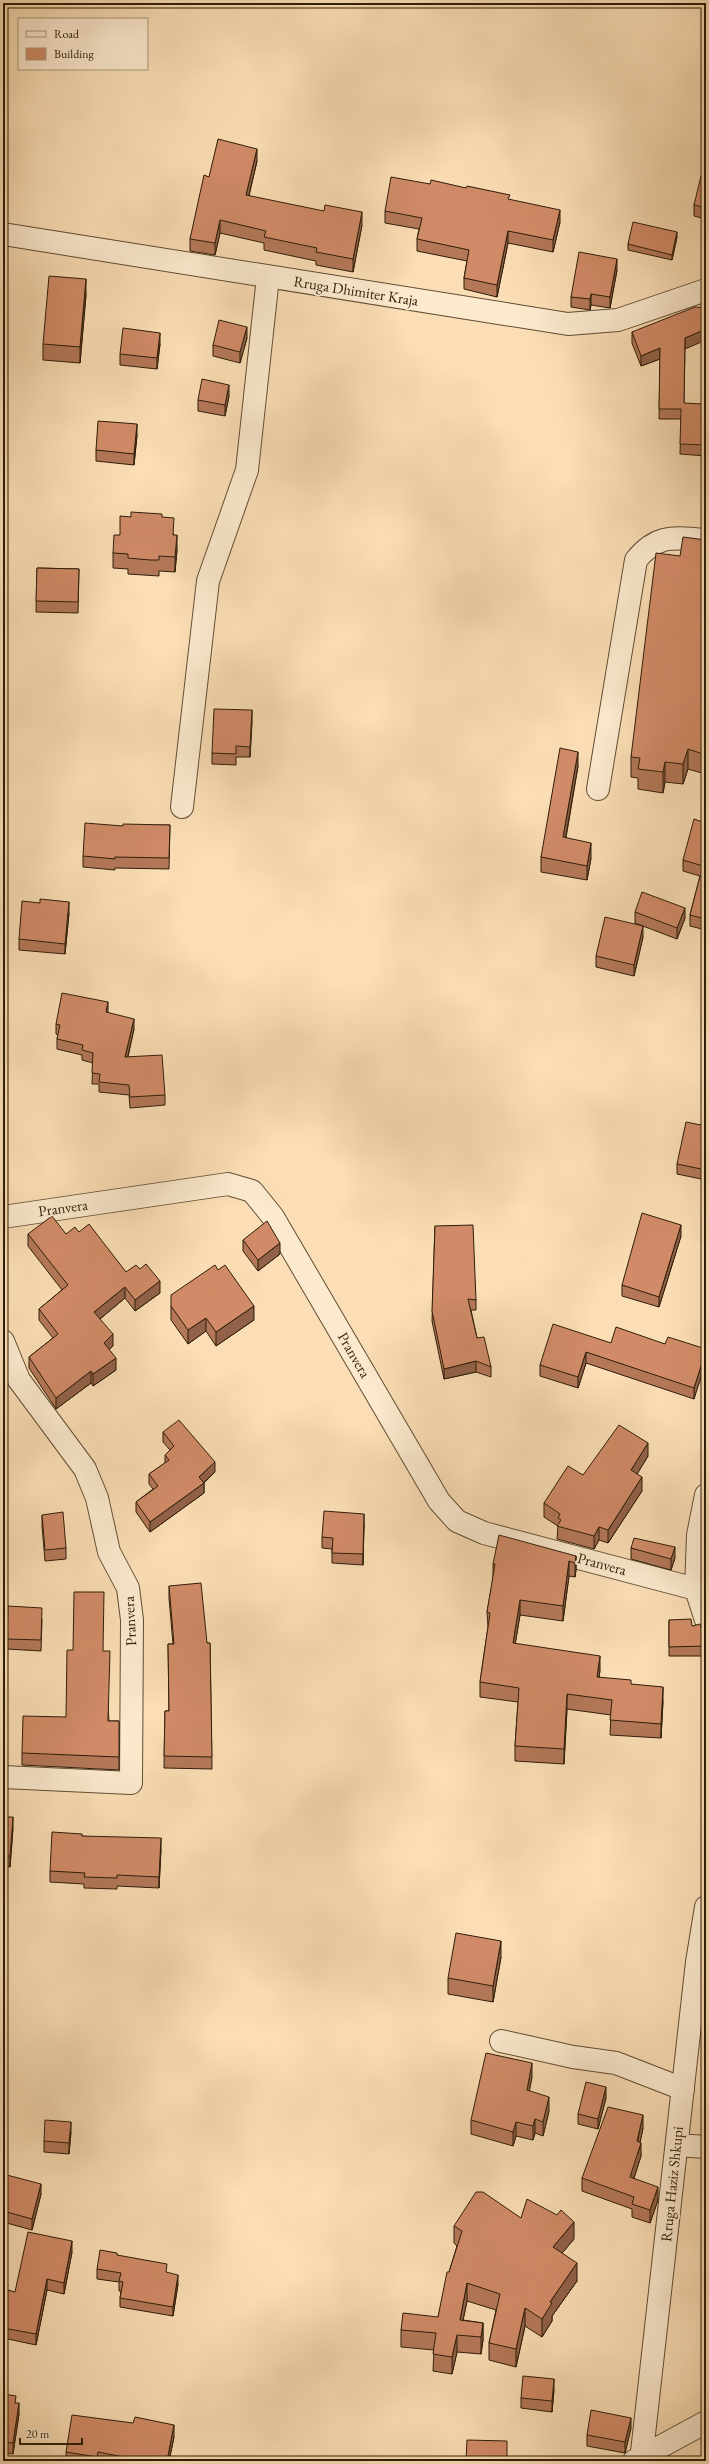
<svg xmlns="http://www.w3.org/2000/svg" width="709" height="2464" viewBox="0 0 709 2464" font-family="'EB Garamond',serif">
<rect width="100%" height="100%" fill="#fbdeb5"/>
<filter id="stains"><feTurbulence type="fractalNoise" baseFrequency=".005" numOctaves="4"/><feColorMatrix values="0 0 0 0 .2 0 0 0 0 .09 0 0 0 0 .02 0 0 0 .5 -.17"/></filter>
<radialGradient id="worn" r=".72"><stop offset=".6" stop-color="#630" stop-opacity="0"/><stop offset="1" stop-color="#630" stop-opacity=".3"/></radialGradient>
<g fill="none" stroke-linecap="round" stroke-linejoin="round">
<defs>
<g id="minor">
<polyline points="3,234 568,324 618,320 706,290"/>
<path d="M598,789l38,-229c22,-27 39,-22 70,-20"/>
<polyline points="182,807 208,581 247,470 268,277"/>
<polyline points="3,1217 228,1184 252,1191 273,1217 439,1501 457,1521 484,1533 696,1589"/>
<polyline points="3,1341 19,1380 85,1469 97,1498 109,1552 128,1588 132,1620 131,1783 3,1777"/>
<polyline points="706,1495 698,1535 696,1589 706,1620"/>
<polyline points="501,2041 573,2057 616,2063 683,2089"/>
<polyline points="677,2145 706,2147"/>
<polyline points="634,2461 706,2422"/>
<polyline points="641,2461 697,1962 706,1907"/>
</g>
</defs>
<use href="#minor" stroke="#604d33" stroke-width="24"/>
<use href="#minor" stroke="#fceacf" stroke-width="22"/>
</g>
<g fill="#b47859" stroke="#2d1d08">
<polygon points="257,161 249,196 362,225 353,272 316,265 316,261 264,250 264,243 220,233 215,255 190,251 190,239 209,177"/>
<polygon points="706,177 706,219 694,216 694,205"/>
<polygon points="510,200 560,222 553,252 508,243 497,297 464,289 464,278 467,261 417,251 417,239 419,229 385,223 385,211"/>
<polygon points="677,237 672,260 628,250 628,244"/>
<polygon points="617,270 610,308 591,305 590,310 571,307 571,297"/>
<polygon points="86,295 80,363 43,360 43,344"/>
<polygon points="632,332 685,349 684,403 703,418 706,418 706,456 680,454 681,419 659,419 660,359 641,366 632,343"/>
<polygon points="247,338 240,363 213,356 213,345"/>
<polygon points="160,344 157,369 120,365 120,354"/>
<polygon points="229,396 225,416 198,411 198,400"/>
<polygon points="137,435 134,465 96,461 96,450"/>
<polygon points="131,517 162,517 174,535 177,550 175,572 159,571 159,576 128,574 128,569 113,568 113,553 120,535"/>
<polygon points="706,540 706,787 705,787 705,774 688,769 683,784 665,782 663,793 638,789 638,778 631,777 631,757 680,556"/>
<polygon points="37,568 79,569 78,613 36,612"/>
<polygon points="252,721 250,757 236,757 236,765 212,764 212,753"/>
<polygon points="578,766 566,838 591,858 587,880 541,872 541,857"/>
<polygon points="706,823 706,930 690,926 690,915 700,876 683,871 683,860"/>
<polygon points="170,825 169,869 115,868 115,870 83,867 83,856 123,826"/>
<polygon points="635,912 685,918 677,939 635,923"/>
<polygon points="69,913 65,954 19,950 19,939"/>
<polygon points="643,937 634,976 596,967 596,956"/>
<polygon points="107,1013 134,1029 128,1057 165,1095 165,1105 130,1108 129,1095 99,1092 99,1084 92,1084 93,1063 82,1060 82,1055 57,1049 57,1039 58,1035 56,1034 56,1024"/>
<polygon points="706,1126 706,1180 677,1174 677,1164"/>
<polygon points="435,1226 476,1300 476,1310 471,1310 477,1338 491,1367 491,1377 476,1372 444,1379 432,1321"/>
<polygon points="79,1232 126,1272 160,1293 135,1311 125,1298 100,1319 113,1346 109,1350 116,1370 93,1386 91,1383 56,1409 29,1368 29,1357 53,1338 39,1320 39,1309 62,1290 28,1246 28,1234 66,1234"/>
<polygon points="681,1236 659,1307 622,1296 622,1285"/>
<polygon points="243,1240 280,1254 258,1271 243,1251"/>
<polygon points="171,1306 254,1320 216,1346 206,1331 188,1344 171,1320"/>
<polygon points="611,1343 665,1344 706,1349 694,1399 586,1363 578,1388 540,1376 540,1365"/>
<polygon points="163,1432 215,1472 204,1483 204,1493 150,1532 136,1512 136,1502 153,1489 149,1484 149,1474 165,1463 165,1455 170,1450 163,1442"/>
<polygon points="648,1456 637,1474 642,1491 608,1543 599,1540 594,1549 557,1539 558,1526 544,1517 544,1503 583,1475"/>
<polygon points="42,1515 66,1548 66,1559 45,1561 42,1526"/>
<polygon points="364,1524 363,1565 332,1563 332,1549 322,1548 322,1537"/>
<polygon points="631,1548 675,1558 671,1570 631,1559"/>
<polygon points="576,1556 576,1570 575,1577 569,1576 563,1621 520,1615 515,1644 600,1670 599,1678 631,1684 663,1701 661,1738 610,1735 611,1715 567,1709 564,1764 515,1761 515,1746 518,1702 480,1697 480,1682 488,1627 487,1612 493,1578 493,1564"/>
<polygon points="169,1586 207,1643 210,1643 212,1769 164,1768 165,1711 169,1711 168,1644 173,1644 169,1598"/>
<polygon points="42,1619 41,1651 7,1649 7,1639"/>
<polygon points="669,1620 692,1626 706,1642 706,1656 669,1656"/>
<polygon points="104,1651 109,1721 119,1721 119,1770 22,1765 22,1753 66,1717"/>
<polygon points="3,1817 13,1828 10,1867 3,1866"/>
<polygon points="82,1836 161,1849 159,1888 117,1886 117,1889 84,1888 84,1884 50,1882 50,1871"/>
<polygon points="501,1957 493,2002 448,1994 448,1978"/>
<polygon points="532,2077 529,2091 549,2111 543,2136 535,2133 533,2140 516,2136 513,2146 471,2134 471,2120"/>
<polygon points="606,2098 598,2129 578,2124 578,2114"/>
<polygon points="643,2128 640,2142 641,2156 634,2178 658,2200 650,2223 632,2217 632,2209 582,2191 582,2178"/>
<polygon points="71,2132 69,2154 44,2152 44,2141"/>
<polygon points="3,2174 41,2194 32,2230 3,2222"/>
<polygon points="521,2218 574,2239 562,2253 577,2281 552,2316 552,2321 542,2337 525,2326 516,2367 489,2360 489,2343 496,2310 467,2301 463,2320 483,2323 483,2340 481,2354 457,2352 452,2374 433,2371 434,2350 401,2347 401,2330 438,2317 449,2272 457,2246 454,2243 454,2226"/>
<polygon points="72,2252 64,2294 47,2290 36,2345 3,2338 3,2314 15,2292"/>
<polygon points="117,2255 167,2273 178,2284 173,2316 120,2307 120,2298 121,2291 119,2291 119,2282 97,2279 97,2269"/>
<polygon points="554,2390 552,2412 521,2408 521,2398"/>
<polygon points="3,2394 16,2403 19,2414 13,2454 3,2453"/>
<polygon points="631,2428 625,2453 587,2446 587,2435"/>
<polygon points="174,2437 169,2461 66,2461 66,2452"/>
</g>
<g fill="#926149" stroke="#2d1d08">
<polygon points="257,149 257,161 246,207 246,195"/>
<polygon points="560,210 560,222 553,252 553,240"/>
<polygon points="362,212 362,225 353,272 353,259"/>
<polygon points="220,220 220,233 215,255 215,243"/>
<polygon points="508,231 508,243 497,297 497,285"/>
<polygon points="677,232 677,237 672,260 672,255"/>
<polygon points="617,259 617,270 610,308 610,297"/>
<polygon points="86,279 86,295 80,363 80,347"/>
<polygon points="591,294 591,305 590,310 590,299"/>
<polygon points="247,327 247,338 240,363 240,352"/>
<polygon points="706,329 706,340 685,349 685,338"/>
<polygon points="160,333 160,344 157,369 157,358"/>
<polygon points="660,348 660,359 641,366 641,356"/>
<polygon points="229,385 229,396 225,416 225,405"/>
<polygon points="137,424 137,435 134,465 134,454"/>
<polygon points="177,535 177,550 175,572 175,557"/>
<polygon points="252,710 252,721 250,757 250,747"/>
<polygon points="688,749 688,769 683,784 683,764"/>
<polygon points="578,752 578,766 563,852 563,837"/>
<polygon points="665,762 665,782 663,793 663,772"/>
<polygon points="591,843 591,858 587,880 587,866"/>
<polygon points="69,902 69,913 65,954 65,944"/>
<polygon points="685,908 685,918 677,939 677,928"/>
<polygon points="643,926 643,937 634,976 634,965"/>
<polygon points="108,1002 108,1012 106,1022 106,1012"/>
<polygon points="134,1019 134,1029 125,1068 125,1057"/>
<polygon points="681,1225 681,1236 659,1307 659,1297"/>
<polygon points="280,1243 280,1254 258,1271 258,1260"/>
<polygon points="160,1281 160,1293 135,1311 135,1300"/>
<polygon points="125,1287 125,1298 94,1324 94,1312"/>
<polygon points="254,1306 254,1320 216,1346 216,1332"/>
<polygon points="206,1318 206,1331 188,1344 188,1330"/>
<polygon points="113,1334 113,1346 104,1354 104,1343"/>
<polygon points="706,1351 706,1362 694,1399 694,1388"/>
<polygon points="586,1352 586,1363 578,1388 578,1377"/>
<polygon points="116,1358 116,1370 93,1386 93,1374"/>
<polygon points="476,1361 476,1372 444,1379 444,1369"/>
<polygon points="91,1371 91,1383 56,1409 56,1398"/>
<polygon points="648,1443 648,1456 631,1484 631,1470"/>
<polygon points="215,1462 215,1472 199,1487 199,1477"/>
<polygon points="642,1477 642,1491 608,1543 608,1530"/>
<polygon points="204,1483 204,1493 150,1532 150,1522"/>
<polygon points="364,1514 364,1524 363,1565 363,1554"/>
<polygon points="599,1527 599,1540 594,1549 594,1536"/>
<polygon points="675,1547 675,1558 671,1570 671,1559"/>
<polygon points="576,1556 576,1570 575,1577 575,1563"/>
<polygon points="569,1561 569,1576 563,1621 563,1606"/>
<polygon points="520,1600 520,1615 513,1658 513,1643"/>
<polygon points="600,1656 600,1670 597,1692 597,1677"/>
<polygon points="663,1687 663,1701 661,1738 661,1724"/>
<polygon points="567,1694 567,1709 564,1764 564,1749"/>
<polygon points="13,1817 13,1828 10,1867 10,1856"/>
<polygon points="161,1838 161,1849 159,1888 159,1877"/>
<polygon points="501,1941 501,1957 493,2002 493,1986"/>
<polygon points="532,2063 532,2077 527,2104 527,2090"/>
<polygon points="606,2087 606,2098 598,2129 598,2119"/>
<polygon points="549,2097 549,2111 543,2136 543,2122"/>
<polygon points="643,2115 643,2128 638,2153 641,2143 641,2156 630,2190 630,2177"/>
<polygon points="535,2119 535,2133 533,2140 533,2126"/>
<polygon points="71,2122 71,2132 69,2154 69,2143"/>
<polygon points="516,2122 516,2136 513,2146 513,2132"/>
<polygon points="41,2184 41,2194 32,2230 32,2219"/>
<polygon points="658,2187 658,2200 650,2223 650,2210"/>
<polygon points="574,2222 574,2239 553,2264 553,2247"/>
<polygon points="72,2241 72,2252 64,2294 64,2283"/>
<polygon points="577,2263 577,2281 552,2316 552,2321 542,2337 542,2319 550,2302"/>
<polygon points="178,2275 178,2284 173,2316 173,2307"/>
<polygon points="47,2279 47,2290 36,2345 36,2334"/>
<polygon points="467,2283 467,2301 460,2335 460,2320"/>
<polygon points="525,2308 525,2326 516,2367 516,2349"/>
<polygon points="483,2323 483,2340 481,2354 481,2337"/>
<polygon points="457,2335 457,2352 452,2374 452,2357"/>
<polygon points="554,2379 554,2390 552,2412 552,2401"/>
<polygon points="19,2403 19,2414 13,2454 13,2443"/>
<polygon points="631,2418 631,2428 625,2453 625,2442"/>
<polygon points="174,2425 174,2437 169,2461 167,2461"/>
</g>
<g fill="#d18b68" stroke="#2d1d08">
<polygon points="218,139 257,149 246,195 324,211 325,205 362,212 353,259 316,252 317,248 264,237 266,231 220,220 215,243 190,239 204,175 209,177"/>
<polygon points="701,176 706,177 706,208 694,205"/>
<polygon points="391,177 430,184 431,180 466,188 467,186 510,195 508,199 560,210 553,240 508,231 497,285 464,278 469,250 417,239 422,218 385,211"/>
<polygon points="633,222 677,232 672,255 628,244"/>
<polygon points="579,252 617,259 610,297 591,294 590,299 571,297"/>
<polygon points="49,276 86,279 80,347 43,344"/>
<polygon points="695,307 706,308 706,329 685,338 684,403 703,404 702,418 706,418 706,445 680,444 681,409 659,409 660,348 641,356 632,332"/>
<polygon points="219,320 247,327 240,352 213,345"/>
<polygon points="123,328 160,333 157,358 120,354"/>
<polygon points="202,379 229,385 225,405 198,400"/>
<polygon points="98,421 137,424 134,454 96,450"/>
<polygon points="131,512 162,514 162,517 174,518 173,535 177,535 175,557 159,556 159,560 150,560 128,558 128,554 113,553 114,535 120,535 120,516 131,517"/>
<polygon points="683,537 706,540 706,755 688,749 683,764 665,762 663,772 638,769 640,758 631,757 656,553 680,556"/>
<polygon points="37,568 79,569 78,602 36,601"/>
<polygon points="214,709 252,710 250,747 236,746 236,754 212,753"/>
<polygon points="560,748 578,752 563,837 591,843 587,866 541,857"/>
<polygon points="694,819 706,823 706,867 683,860"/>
<polygon points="85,823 123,826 123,824 170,825 169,858 115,857 115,859 83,856"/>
<polygon points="700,876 706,877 706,919 690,915"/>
<polygon points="642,892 685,908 677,928 635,912"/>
<polygon points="40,899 69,902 65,944 19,939 22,901 40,903"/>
<polygon points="605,917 643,926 634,965 596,956"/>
<polygon points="62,993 108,1002 106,1012 134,1019 125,1057 162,1055 165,1095 130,1097 129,1085 99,1082 100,1074 92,1073 93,1053 82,1050 83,1045 57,1039 60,1025 56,1024"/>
<polygon points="686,1122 706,1126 706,1170 677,1164"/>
<polygon points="642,1213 681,1225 659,1297 622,1285"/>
<polygon points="52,1216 66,1234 75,1227 79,1232 89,1224 126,1272 136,1265 140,1269 146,1264 160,1281 135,1300 125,1287 94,1312 113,1334 104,1343 116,1358 93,1374 91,1371 56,1398 29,1357 58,1334 39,1309 68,1285 28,1234"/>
<polygon points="267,1221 280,1243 258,1260 243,1240"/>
<polygon points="473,1225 476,1300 468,1299 477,1338 484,1337 491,1367 476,1361 444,1369 432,1311 435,1226"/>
<polygon points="215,1265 218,1270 225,1265 254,1306 216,1332 206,1318 188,1330 171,1306 171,1295"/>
<polygon points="553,1324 611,1343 616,1327 665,1344 668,1337 706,1349 706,1351 694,1388 586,1352 578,1377 540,1365"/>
<polygon points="179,1420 215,1462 199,1477 204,1483 150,1522 136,1502 158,1486 149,1474 169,1460 165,1455 174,1446 163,1432"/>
<polygon points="619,1425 648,1443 631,1470 642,1477 608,1530 599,1527 594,1536 557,1526 561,1520 558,1518 560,1514 544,1503 568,1466 583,1475"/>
<polygon points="324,1511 364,1514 363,1554 332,1553 333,1538 322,1537"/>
<polygon points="63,1512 66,1548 45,1550 42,1515"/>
<polygon points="499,1535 576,1556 575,1563 569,1561 563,1606 520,1600 513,1643 600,1656 597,1677 631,1680 631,1684 663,1687 661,1724 610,1720 612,1700 567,1694 564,1749 515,1746 519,1688 480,1682 490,1613 487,1612 495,1564 493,1564"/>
<polygon points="634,1538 675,1547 671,1559 631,1548"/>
<polygon points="201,1583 207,1643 210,1643 212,1757 164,1756 165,1711 169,1711 168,1644 174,1644 169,1586"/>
<polygon points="74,1592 104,1592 103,1651 110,1651 108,1721 119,1721 119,1757 22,1753 23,1716 66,1717 67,1650 73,1650"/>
<polygon points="8,1606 42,1608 41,1640 7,1639"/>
<polygon points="691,1619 692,1626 700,1624 706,1642 706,1646 669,1647 669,1620"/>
<polygon points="3,1817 13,1817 10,1856 3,1856"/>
<polygon points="52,1832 82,1834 82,1836 161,1838 159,1877 117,1875 117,1878 84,1877 85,1873 50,1871"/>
<polygon points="456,1933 501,1941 493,1986 448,1978"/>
<polygon points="486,2053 532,2063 527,2090 549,2097 543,2122 535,2119 533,2126 516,2122 513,2132 471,2120"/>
<polygon points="586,2082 606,2087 598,2119 578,2114"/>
<polygon points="608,2107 643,2115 637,2141 641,2143 630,2177 658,2187 650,2210 632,2204 634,2197 582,2178"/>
<polygon points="45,2120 71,2122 69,2143 44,2141"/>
<polygon points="3,2174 41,2184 32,2219 3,2211"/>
<polygon points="476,2192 483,2192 521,2218 527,2199 557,2215 561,2210 574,2222 553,2247 577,2263 550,2302 552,2303 542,2319 525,2308 516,2349 489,2343 500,2294 467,2283 460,2320 483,2323 481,2337 457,2335 452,2357 433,2354 436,2333 401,2330 403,2313 438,2317 447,2272 449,2272 462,2231 454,2226"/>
<polygon points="28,2232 72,2241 64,2283 47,2279 36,2334 3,2328 3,2314 8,2290 15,2292"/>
<polygon points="100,2250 117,2253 117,2255 167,2264 166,2272 178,2275 173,2307 120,2298 123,2282 119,2281 121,2273 97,2269"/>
<polygon points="523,2376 554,2379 552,2401 521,2398"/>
<polygon points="3,2394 16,2396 15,2403 19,2403 13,2443 3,2442"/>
<polygon points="591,2410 631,2418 625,2442 587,2435"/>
<polygon points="72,2415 133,2423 135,2417 174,2425 167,2461 139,2461 139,2460 98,2452 97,2457 66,2452"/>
<polygon points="467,2440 507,2441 507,2461 466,2461"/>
</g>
<g text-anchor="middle" stroke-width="4" stroke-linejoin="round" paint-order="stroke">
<g font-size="15" fill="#2d1d08" stroke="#fceacf">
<text transform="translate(356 291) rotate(9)" y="5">Rruga Dhimiter Kraja</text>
<text transform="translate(63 1208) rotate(-8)" y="5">Pranvera</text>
<text transform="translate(354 1355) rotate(60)" y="5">Pranvera</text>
<text transform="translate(602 1564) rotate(15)" y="5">Pranvera</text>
<text transform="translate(130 1621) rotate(-93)" y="5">Pranvera</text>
<text transform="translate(672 2184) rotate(-84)" y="5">Rruga Haziz Shkupi</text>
</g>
</g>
<rect width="709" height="2464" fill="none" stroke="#fbdeb5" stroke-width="16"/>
<rect x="4" y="4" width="701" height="2456" fill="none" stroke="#2d1d08" stroke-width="2"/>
<rect x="8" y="8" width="693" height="2448" fill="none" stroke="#2d1d08"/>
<rect x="18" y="18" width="130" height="52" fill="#fceacf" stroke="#a9987f"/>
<rect x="26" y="31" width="20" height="6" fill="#fceacf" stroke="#a9987f"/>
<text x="54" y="38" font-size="12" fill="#2d1d08">Road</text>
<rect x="26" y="48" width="20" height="12" fill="#d18b68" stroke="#a9987f"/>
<text x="54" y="58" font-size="12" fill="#2d1d08">Building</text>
<path d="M20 2438v6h62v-6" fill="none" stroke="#2d1d08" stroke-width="2"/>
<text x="26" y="2438" font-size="12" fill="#2d1d08" stroke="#fceacf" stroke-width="3" paint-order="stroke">20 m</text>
<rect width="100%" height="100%" filter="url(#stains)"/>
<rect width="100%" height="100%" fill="url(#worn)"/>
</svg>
